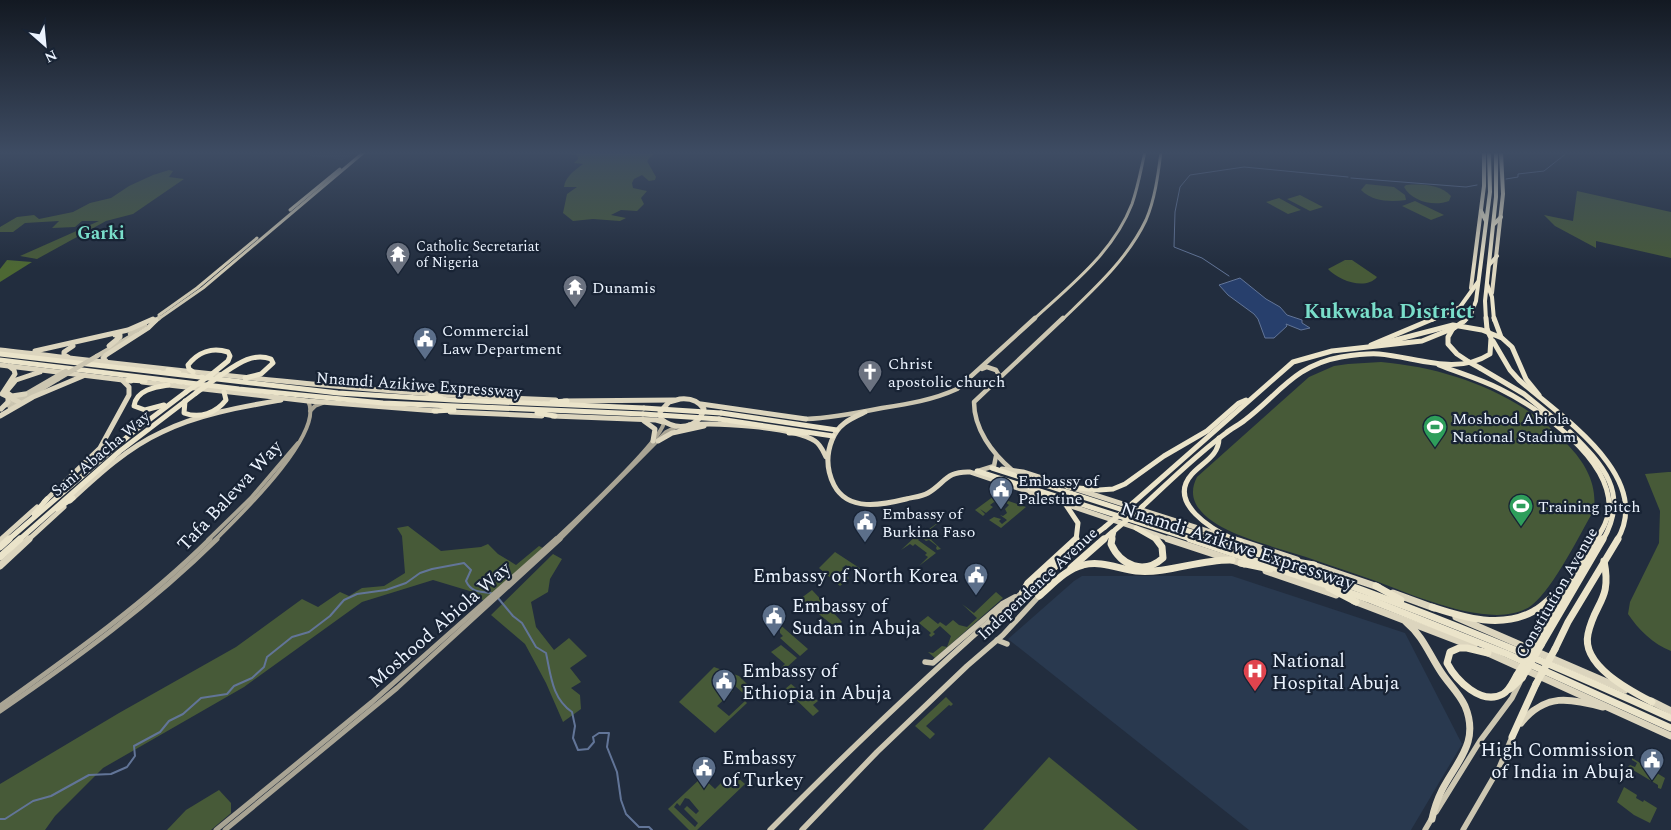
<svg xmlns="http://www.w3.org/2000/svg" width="1671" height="830" viewBox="0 0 1671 830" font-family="Spectral,serif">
<rect width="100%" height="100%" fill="#222d3e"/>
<g fill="#29394f">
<polygon points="311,152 355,152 348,158 342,160 310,156"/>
<polygon points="1082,576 1232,576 1405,633 1462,744 1411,830 1249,830 1008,639 1074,581"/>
</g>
<g fill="#475a38" fill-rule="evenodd">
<path d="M568,152h87l-8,9 9,16 -1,3 -6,1 -7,-6 -8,4 -2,4 1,5 14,3 -6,7 3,6 -7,7 -16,-1 -10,5 15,3 -6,3 -27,-2 -20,2 -10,-8 4,-19 10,-7h-13c1,-10 11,-17 19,-23l-9,-1 4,-4 -1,-4 -12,-1z"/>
<polygon points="169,170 173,171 169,177 184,179 133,214 106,221 37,259 20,256 99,221 82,221 75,227 52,228 59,221 25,223 13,232 0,232 0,227 17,217 34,215 39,219 73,212 90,203 111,198 129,186 153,175"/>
<path d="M1366,184l28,3 11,8 1,5c-15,2 -33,2 -45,-10z"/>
<path d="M1406,185c15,-1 34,-1 45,11l-2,5c-16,6 -37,0 -45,-14z"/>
<polygon points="1577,191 1671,212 1671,258 1596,241 1596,248 1555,226 1544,215 1573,221"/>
<polygon points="1300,195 1323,207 1310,211 1287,199"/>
<polygon points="1279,198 1301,210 1288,214 1266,202"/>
<polygon points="1415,201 1444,215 1431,220 1402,206"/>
<path d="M1345,260h7l25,17c-12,14 -39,3 -49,-8z"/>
<path d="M1381,362c69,6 140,32 187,83 18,19 29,39 26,65 -14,24 -41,79 -62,95 -36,28 -121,-11 -159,-25 -30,-10 -59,-21 -90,-30 -27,-9 -109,-29 -86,-73l112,-100 25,-11 14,-2z"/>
<path d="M1668,472h3v179c-18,-7 -33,-22 -43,-37l2,-12 29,-59 1,-32 -15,-37z"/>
<polygon points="994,496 1026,507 1001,528 989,520 994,517 1001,519 999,521 1002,524 1007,520 1000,515 1003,516 1007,513 1005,509 1009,505 1005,502 998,504 994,502 990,505 993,507 986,513 980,509 985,514 983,516 975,510"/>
<polygon points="943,519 927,532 926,535 941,549 937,550 936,548 937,546 929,540 926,541 921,537 918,540 936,553 919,566 928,557 925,555 927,553 915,544 913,546 910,544 901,550 917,535 919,536"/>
<polygon points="408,526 441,551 481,547 488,544 498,554 516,565 539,546 543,548 484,601 473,592 433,580 362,602 244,687 103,768 55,816 45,830 0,830 0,784 119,713 236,647 302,599 318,607 340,592 349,596 362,588 384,586 405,573 402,536 397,528"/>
<polygon points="835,552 864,571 861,573 853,566 850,568 846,565 842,568 846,571 843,574 849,578 840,586 819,568"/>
<polygon points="553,554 562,559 550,579 548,592 531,602 536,627 554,650 569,638 587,656 570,668 581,682 571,688 580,695 581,709 563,722 546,683 525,644 491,615"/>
<polygon points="812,590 842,622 835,627 800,599"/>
<polygon points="996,592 1003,598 935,658 928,652 933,653 942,646 947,647 951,636 940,626 933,632 935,634 931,637 929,635 931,633 919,623 928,616 938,624 940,622 946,626 953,620 959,625 967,627 977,618 962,604 974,613"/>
<polygon points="770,616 808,649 800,656 780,638 783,636 780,633 780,629 776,628 774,630 767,624"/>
<polygon points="781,645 797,658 776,677 773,675 785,664 771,652"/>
<polygon points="714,667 739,676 757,694 751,700 727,679 723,682 733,691 717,706 729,716 745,701 747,703 715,733 679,702"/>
<polygon points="791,684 796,688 794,690 798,694 804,689 818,701 813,705 819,711 813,716 785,689"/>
<polygon points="946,697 953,704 951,706 949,705 926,726 935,734 930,739 915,726"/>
<polygon points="1049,757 1138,830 983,830"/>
<polygon points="1632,758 1665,778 1661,789 1658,788 1658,785 1628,767 1630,765 1635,767 1637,763 1632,760"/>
<path d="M702,777l13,12 8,-8 5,5 9,-9 8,7 -48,46h-8l-21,-21zM685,798l4,1 10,12 -3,3 -9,-8 -3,3 14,14 -3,4 -21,-20 3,-4 3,3z"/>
<polygon points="1624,787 1637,795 1636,798 1643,802 1644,800 1657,808 1650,823 1634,815 1617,802"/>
<polygon points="219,790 231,803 231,813 211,830 167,830 186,810"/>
</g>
<polygon fill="#4d6833" points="7,260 32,262 0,282 0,269"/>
<polygon fill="#273f6c" stroke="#627598" points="1240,278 1266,299 1280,307 1287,315 1302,320 1302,323 1310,328 1301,330 1286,324 1287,326 1274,338 1265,338 1258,319 1254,314 1228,295 1219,285"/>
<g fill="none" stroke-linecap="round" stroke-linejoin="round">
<g stroke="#627598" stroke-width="1">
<polyline points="1351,178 1466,187 1477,185"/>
<polyline points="1506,179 1518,177 1518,174 1544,171 1568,152"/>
<polyline points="1229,276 1202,258 1174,247 1175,212 1180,187 1190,175 1244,167 1348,177"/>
</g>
<g stroke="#627598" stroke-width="2">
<path d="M498,598l15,18 9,7 14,24 10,6c5,23 6,45 26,59l3,14 -2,12 5,12 10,-1 6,-7 -1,-5 6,-4h10l-2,14 10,25 4,28 5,14 13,13h10l3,3"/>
<path d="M0,819h5l28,-18 18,-5 38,-21 22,-1 16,-7 8,-11 -1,-10 26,-14 9,-11 14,-7 18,-16 26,-4 7,-8 18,-8 12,-11 3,-10 25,-20 17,-5 21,-16 14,-16 13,-6 29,-4 20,-7 14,-10 12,-4 32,-6 7,7 -5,11c5,11 14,11 25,12"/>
</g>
<g stroke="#a9a494" stroke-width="4">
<polyline points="310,411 315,406 323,403"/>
<polyline points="208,540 251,498 298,443"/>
<path d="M215,540c22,-22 111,-107 93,-139"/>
<path d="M555,540c21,-20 103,-95 109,-117"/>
<polyline points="559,540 666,432 676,427"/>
</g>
<g stroke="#a9a494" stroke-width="5">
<path d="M0,706c73,-52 146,-104 210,-167"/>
<path d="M0,711c76,-52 151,-107 217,-172"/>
<polyline points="216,830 372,702 556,539"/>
<polyline points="225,830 397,688 560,539"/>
</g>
<g stroke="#ccc6b1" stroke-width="3">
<polyline points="290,210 340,169"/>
<polyline points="159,315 197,288 257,238"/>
<polyline points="157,320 203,288 364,152"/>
<path d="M1033,320c38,-35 80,-67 99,-116 6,-17 9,-35 13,-52"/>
<path d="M1062,320c31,-30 65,-60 84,-100 9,-21 12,-45 15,-68"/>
</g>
<g stroke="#ccc6b1" stroke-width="4.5">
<polyline points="154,322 159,318"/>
<polyline points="130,334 145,325"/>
<polyline points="97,356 135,334"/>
<polyline points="982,369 987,367 996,370 1000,377"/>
<polyline points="7,405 57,376"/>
<polyline points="10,408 58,379"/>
<path d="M806,419c26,-1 51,-6 76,-11 26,-4 51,-8 75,-19l78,-71"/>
<path d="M1012,470c-20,-17 -38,-41 -38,-68l89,-84"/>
<polyline points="978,471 994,466 996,456"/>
</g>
<g stroke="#ccc6b1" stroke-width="5.5">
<polyline points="997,640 1007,644"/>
<polyline points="925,662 933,663 1002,604 1015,597"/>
<polyline points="1436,812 1480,741 1512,698 1520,682"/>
<path d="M770,830c82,-83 165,-162 253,-238"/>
<polyline points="802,830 877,752 967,666 1003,635 1039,596"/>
<polyline points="1425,830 1432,818"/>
<polyline points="1463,830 1499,768 1512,737"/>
</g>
<g stroke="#dcd5be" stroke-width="4">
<polyline points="1471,288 1484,186 1484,152"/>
<polyline points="1492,293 1503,194 1501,152"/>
</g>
<g stroke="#dcd5be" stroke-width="5">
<polyline points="109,346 120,337 120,335 115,335"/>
<path d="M0,350c185,21 370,44 556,50"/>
<polyline points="35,351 128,330 153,319"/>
<polyline points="68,357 64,355 64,352 73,346"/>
<polyline points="106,361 103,358 106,355 148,328 156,320"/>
<polyline points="0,365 131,381"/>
<polyline points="9,366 14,370 15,374 2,394 19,402"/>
<polyline points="142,382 308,401 437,411"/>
<polyline points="25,394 12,396 6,392 16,380 40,372"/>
<path d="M680,399c10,-1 18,1 24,10 -6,20 -28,22 -43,10l-1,-7 9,-10z"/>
<polyline points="564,401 674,400"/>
<polyline points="701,404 806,419"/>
<polyline points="1,409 8,402 8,398"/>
<polyline points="450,412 542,416"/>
<path d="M865,412c-15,7 -27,12 -33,28 -6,15 -5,31 2,45 14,27 48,20 72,14 7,-2 15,-2 22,-6 17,-10 18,-22 42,-21l202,68"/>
<polyline points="0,416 33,397 83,376"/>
<polyline points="553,416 656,420 663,422"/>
<polyline points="644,421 655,429 653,441"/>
<path d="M689,425c27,-3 104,2 126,16 6,4 8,10 11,16"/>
<polyline points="658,441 672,433 704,426"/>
<polyline points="1002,469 1023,472 1226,537"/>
<path d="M70,501c28,-26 57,-53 92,-69 37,-18 79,-25 119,-32"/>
<polyline points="44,502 100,448 129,395 129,387 122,380"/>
<polyline points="0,540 37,507"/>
<polyline points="28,540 64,507"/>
</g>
<g stroke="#dcd5be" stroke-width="7">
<polyline points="1168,539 1244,564"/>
<polyline points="1239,541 1297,560"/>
<polyline points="1313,565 1378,587"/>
<polyline points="0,566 29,539"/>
<polyline points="1266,571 1336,595"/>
<polyline points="1393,593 1434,608"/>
<polyline points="1354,601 1474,647"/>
<polyline points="1456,617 1625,690"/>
<path d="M1406,622c17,14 23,32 35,50 7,11 18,21 24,34 15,36 -8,55 -23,84 -5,10 -8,19 -10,29"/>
<polyline points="1486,652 1671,736"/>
<polyline points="1651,701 1671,711"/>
<path d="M1521,723c24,-30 49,-25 82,-16"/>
</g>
<g stroke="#ebe4ca" stroke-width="4">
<polyline points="1481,211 1486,221"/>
<polyline points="1494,224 1501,217"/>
<polyline points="1489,265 1497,256"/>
<polyline points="1487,284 1492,297 1494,320"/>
<polyline points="1432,320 1460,307 1478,282"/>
<polyline points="1465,320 1471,314 1476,301 1490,192 1489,152"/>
<polyline points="1486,320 1485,301 1496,197 1496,152"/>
</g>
<g stroke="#ebe4ca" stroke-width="5">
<polyline points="1486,318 1487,329"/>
<polyline points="1494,318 1501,337"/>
<polyline points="1464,321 1467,318"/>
<polyline points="1452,330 1448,337 1448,344 1457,354 1469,362"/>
<path d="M1493,341l17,29 9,10c41,36 136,97 98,160"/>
<polyline points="1384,343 1453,325 1482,330 1502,338 1512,347 1526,379 1539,395"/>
<polyline points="1371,345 1435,318"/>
<polyline points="0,354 338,393 453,400 644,408"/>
<polyline points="0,360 239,389 383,403 643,414"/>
<path d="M1439,365c20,8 41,14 61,24 39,19 112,70 109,120 -1,12 -7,21 -13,31"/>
<polyline points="1480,368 1524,394 1562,425"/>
<polyline points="168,370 179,373"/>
<path d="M193,372l-4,-3 -1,-4c10,-13 24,-18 40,-13l2,4 -2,5 -16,13"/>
<path d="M221,375c15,-10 31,-23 50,-16l2,4 -12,11 -16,4"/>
<polyline points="128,380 145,381"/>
<polyline points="431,395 441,398"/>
<path d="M185,401l-1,12c16,6 32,0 42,-13l-2,-8"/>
<polyline points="552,402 567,401"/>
<path d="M164,405l-19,5 -11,-4c2,-16 21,-19 34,-21"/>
<polyline points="434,411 454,410"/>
<polyline points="537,413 555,416"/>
<polyline points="721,413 837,430"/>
<polyline points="719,419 833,436"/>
<path d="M1570,432c33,33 60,61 33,108"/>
<polyline points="789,433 806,433"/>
<path d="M1219,438c0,18 -16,24 -27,36 -26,29 21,56 43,66"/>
<polyline points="992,468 1217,540"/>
<polyline points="977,471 1194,540"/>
<polyline points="1068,487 1099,490 1113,489 1125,484 1164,456 1207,431 1239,403 1246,400"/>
<polyline points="1133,503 1293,362 1332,351 1422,341 1454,328"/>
<polyline points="1066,505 1078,523 1076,540"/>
<path d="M1143,506c27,-25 53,-51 83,-73 6,-5 13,-8 19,-13 34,-26 50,-55 96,-63 13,-2 26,-4 38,-3 37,3 77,22 111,0l1,-16"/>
<polyline points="57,509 73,498"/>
<polyline points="34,514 47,499"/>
<polyline points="1136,528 1157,540"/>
<polyline points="8,540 133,432 186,392"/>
<polyline points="19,540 120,451 196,393"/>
<polyline points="1088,540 1105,527"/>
<polyline points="1103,540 1112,532"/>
<polyline points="1112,540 1114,531"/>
</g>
<g stroke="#ebe4ca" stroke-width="7">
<path d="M1112,539l-1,5c10,22 33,31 52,14l-1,-11 -6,-8"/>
<polyline points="1190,539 1371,600 1507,654 1671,728"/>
<path d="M1213,539c158,50 307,110 458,179"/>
<polyline points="1233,539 1240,542"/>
<polyline points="0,547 9,539"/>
<polyline points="0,557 20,539"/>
<polyline points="1290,561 1314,565"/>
<path d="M1604,561c8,40 -9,40 -16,73 -7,31 41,56 64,68"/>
<polyline points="1241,563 1270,569"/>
<polyline points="1071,568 1104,539"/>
<polyline points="1376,586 1401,600"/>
<polyline points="1329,588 1356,602"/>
<polyline points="1023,592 1028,583 1076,539"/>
<polyline points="1023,592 1090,539"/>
<path d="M1039,596c13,-11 27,-27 44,-31 18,-5 36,4 53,6 32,3 64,-12 96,-11"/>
<path d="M1432,607c33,11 70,22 102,4 12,-6 18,-18 32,-22"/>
<polyline points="1536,643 1597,539"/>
<polyline points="1541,645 1603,539"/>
<polyline points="1555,649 1568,622 1618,539"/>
<path d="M1488,653l-21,-5h-8l-9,4 -3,11c9,17 34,43 56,31 7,-4 10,-13 14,-19"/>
<polyline points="1510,689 1522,678"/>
<polyline points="1512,737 1536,684"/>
</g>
<g stroke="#ccc6b1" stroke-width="4.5">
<polyline points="57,376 66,371"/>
<polyline points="58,379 97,356"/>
</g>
<g stroke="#ebe4ca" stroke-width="5">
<polyline points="1454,328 1464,321"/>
<polyline points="1487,329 1490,336"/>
<polyline points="1469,362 1480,368"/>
<polyline points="186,392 212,374"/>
<polyline points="196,393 221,375"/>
<polyline points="644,408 721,413"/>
<polyline points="643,414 719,419"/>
<polyline points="1105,527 1133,503"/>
<polyline points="1115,530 1143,506"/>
</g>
<g stroke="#ebe4ca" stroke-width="7">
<polyline points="1517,675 1536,643"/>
<polyline points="1522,678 1541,645"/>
<polyline points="1536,684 1555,649"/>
</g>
</g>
<linearGradient id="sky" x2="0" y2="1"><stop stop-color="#131922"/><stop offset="0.57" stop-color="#3e4c63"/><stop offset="1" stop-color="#3e4c63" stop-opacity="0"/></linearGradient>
<rect width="1671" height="268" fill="url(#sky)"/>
<defs>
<symbol id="temple-pin" viewBox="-11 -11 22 30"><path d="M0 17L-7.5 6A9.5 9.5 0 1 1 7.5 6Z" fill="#6b7280" stroke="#182334"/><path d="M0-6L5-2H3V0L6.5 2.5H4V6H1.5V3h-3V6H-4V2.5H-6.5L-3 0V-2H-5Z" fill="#fff"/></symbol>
<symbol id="civic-pin" viewBox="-11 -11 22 30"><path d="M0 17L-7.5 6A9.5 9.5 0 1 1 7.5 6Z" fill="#5c6f8a" stroke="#182334"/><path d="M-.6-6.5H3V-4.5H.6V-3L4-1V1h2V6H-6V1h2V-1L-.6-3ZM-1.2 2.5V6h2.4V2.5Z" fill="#fff"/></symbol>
<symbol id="church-pin" viewBox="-11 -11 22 30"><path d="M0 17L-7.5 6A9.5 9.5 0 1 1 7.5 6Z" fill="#6b7280" stroke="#182334"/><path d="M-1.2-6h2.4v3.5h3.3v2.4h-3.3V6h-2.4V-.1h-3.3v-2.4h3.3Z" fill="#fff"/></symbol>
<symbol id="stadium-pin" viewBox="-11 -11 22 30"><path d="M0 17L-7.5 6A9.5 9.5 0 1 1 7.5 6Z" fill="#2e9e5b" stroke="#182334"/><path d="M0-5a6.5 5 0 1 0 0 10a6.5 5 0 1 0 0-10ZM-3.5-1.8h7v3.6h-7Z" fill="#fff"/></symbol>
<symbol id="hospital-pin" viewBox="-11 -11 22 30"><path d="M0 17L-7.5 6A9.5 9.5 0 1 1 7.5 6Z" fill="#e0444e" stroke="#182334"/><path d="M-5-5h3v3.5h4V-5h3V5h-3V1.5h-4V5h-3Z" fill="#fff"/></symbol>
</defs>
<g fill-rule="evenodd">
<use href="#temple-pin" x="384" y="240" width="28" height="38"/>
<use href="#temple-pin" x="561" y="273" width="28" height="38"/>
<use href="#civic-pin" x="411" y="325" width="28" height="38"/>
<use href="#church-pin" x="856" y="358" width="28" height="38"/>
<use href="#stadium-pin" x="1421" y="413" width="28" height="38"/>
<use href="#civic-pin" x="987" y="475" width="28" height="38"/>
<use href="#stadium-pin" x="1507" y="492" width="28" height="38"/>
<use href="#civic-pin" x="851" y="508" width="28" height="38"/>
<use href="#civic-pin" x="962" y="561" width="28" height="38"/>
<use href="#civic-pin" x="760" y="602" width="28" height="38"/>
<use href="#hospital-pin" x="1241" y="657" width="28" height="38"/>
<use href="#civic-pin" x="710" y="667" width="28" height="38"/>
<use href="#civic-pin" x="1638" y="746" width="28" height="38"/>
<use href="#civic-pin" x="690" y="754" width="28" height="38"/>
</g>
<g text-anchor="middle" stroke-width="4.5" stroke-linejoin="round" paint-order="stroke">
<g font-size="14" fill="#ebf3fe" stroke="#182334" text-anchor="start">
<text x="416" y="251">Catholic Secretariat<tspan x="416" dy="16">of Nigeria</tspan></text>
</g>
<g font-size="16" fill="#ebf3fe" stroke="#182334" text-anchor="start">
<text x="592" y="293">Dunamis</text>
<text x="442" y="336">Commercial<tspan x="442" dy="18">Law Department</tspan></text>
<text x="888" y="369">Christ<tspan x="888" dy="18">apostolic church</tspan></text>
<text x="1452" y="424">Moshood Abiola<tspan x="1452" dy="18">National Stadium</tspan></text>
<text x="1018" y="486">Embassy of<tspan x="1018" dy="18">Palestine</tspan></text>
<text x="1538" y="512">Training pitch</text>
<text x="882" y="519">Embassy of<tspan x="882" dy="18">Burkina Faso</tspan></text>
</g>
<g font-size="16" fill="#ebf3fe" stroke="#182334">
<text transform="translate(419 384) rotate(4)" y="6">Nnamdi Azikiwe Expressway</text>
<text transform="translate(100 453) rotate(-40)" y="6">Sani Abacha Way</text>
<text transform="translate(1037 583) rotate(-43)" y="6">Independence Avenue</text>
<text transform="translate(1556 592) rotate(-60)" y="6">Constitution Avenue</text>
</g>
<g font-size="18" font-weight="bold" fill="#79deca" stroke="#182334">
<text x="101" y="239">Garki</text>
</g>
<g font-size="19" fill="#ebf3fe" stroke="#182334">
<text transform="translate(229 495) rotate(-47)" y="7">Tafa Balewa Way</text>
<text transform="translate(1238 545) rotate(18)" y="7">Nnamdi Azikiwe Expressway</text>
<text transform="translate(439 624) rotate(-41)" y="7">Moshood Abiola Way</text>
</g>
<g font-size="19" fill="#ebf3fe" stroke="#182334" text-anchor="start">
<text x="958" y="582" text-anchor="end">Embassy of North Korea</text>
<text x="792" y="612">Embassy of<tspan x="792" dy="22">Sudan in Abuja</tspan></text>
<text x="1272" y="667">National<tspan x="1272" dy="22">Hospital Abuja</tspan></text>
<text x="742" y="677">Embassy of<tspan x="742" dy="22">Ethiopia in Abuja</tspan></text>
<text x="1634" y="756" text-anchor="end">High Commission<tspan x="1634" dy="22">of India in Abuja</tspan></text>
<text x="722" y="764">Embassy<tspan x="722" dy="22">of Turkey</tspan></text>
</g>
<g font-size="21" font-weight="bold" fill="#79deca" stroke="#182334">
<text x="1389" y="318">Kukwaba District</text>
</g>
</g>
<g transform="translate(45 45) rotate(153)" stroke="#182334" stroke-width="4" paint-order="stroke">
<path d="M0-4L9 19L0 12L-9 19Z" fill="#ebf3fe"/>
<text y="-8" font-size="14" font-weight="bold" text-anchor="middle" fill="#ebf3fe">N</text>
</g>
</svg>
